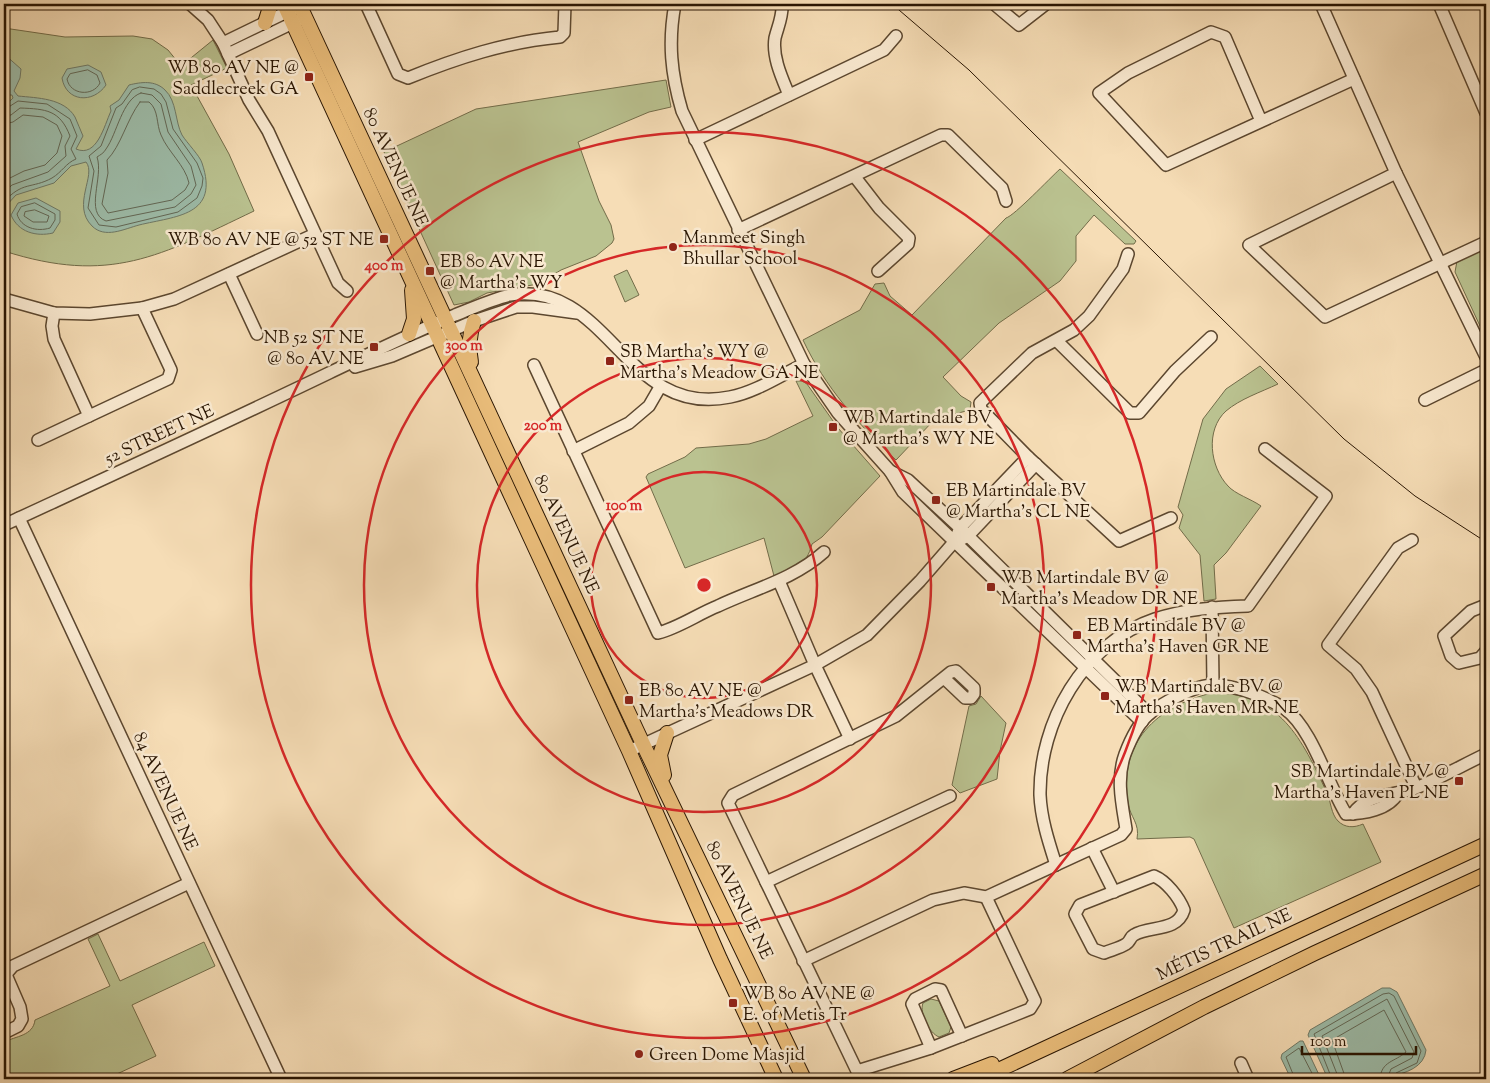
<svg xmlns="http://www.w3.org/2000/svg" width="1490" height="1083" viewBox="0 0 1490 1083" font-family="'Sorts Mill Goudy',serif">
<rect width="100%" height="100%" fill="#f6ddb6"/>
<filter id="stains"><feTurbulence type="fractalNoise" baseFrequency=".004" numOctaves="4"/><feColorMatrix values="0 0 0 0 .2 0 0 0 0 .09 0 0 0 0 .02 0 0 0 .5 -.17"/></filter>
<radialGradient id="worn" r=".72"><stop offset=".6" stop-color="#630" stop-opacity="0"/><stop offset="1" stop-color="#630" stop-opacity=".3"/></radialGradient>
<g fill="#bac290" stroke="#726c49">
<path d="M4,28l61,9 68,-1 19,3 16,11 13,16 32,-26 14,28 -36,17 38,69 25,57c-94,45 -144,74 -250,40z"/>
<polygon points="666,80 671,107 649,112 578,142 599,201 611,225 614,239 612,243 596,256 561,270 538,284 487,293 469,302 454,305 384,152 476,109"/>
<path d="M1060,169l76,72 -2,3h-9l-31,-29 -18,21v25l-16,20 -61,42 -56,54 18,19 10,6 -1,8 -35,9 -39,41c-38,-36 -71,-73 -93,-120l57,-30 15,-26 9,-1 6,13 22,19 94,-97c8,-2 44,-40 54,-49z"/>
<polygon points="1486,249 1486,339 1455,272 1457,261"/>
<polygon points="627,270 639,295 625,302 614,276"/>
<path d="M1260,366l18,18c-17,8 -38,15 -52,27 -21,19 -16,56 2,75 7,8 23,13 33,20l-35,47 -12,12 2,34 -12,2 -4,-46 -21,-27 4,-13 -5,-8 25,-88 23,-30z"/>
<path d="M796,381h6l5,3 31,44 42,48 -58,61 -10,7c-6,23 -17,23 -38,32l-10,-38 -79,30 -39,-91 2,-3 37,-17 11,-9 53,-4 17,-5 47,-23z"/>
<path d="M1212,693c68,-1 90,46 115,100 4,9 4,21 11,28 7,7 16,7 25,3l18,38 -147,66 -40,-89 -4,-2 -53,2c3,-16 -7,-22 -9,-36 -10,-61 29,-97 84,-110z"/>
<polygon points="981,696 1006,723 1000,751 997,779 960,793 952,785 969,706 976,704"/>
<path d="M98,934l22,47 84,-39 11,24 -83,39 24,51 -50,23h-102v-37c12,-6 29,-6 31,-22l75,-34 -22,-47z"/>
<path d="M931,999l8,2 12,26 -2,6 -10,4c-10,-4 -20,-24 -16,-34z"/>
</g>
<g fill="#9dbca9" stroke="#6f7966">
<path d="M4,54l17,15 -1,9 -6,13 4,5c19,2 46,2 57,21 3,6 5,13 8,19l-7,13c21,9 28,-23 35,-38l-1,-5 9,-6 10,-15c12,-3 26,-5 36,5 12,11 10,32 17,45 5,8 18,21 20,28 18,53 -26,53 -63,62 -15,4 -34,14 -47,1 -21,-21 5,-51 -6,-64l-15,4 -17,17 -38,12 -12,13v-101l9,-9 -1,-3h-8z"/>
<path d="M88,65l13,7 5,13c-13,19 -40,17 -44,-7l5,-9z"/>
<path d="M36,198l24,13v11l-7,11c-17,4 -35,-1 -42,-18l7,-12z"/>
<path d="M1382,988h8l7,4 29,58c-3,33 -70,29 -98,29l-20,-44 2,-5z"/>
<polygon points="1300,1041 1303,1041 1321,1079 1291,1079 1281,1058 1282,1054"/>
</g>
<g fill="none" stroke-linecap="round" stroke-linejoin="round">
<g stroke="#636856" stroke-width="1">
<path d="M88,70l9,5 3,8c-7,14 -30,12 -33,-4l3,-5z"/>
<polygon points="140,87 154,89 161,94 166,102 173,129 197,163 203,178 202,186 197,198 178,212 116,227 99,225 88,208 94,171 89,156 101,146 116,108 122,104 132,90"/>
<path d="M141,93l11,2 9,9 7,28 23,34 5,19 -5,9 -16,13 -69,14c-22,-8 -2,-44 -9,-64 3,-2 7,-4 9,-8 11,-15 16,-50 35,-56z"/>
<path d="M140,102h9c10,8 7,22 12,33 7,17 24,30 28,48l-4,7 -13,10 -64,13 -6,-9 6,-31 -1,-13c14,-14 20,-41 33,-58z"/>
<path d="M4,110l14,-9 29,3 23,15 7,17 -6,13 5,10c-10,4 -14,13 -24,19 -20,11 -30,3 -48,24"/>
<path d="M4,116l7,-1 9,-7c26,1 40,2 50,28l-5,10 1,10 -18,16 -36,13 -8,7"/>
<polyline points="4,124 13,122 23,115 43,117 57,125 62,136 57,153 45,165 24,171 4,181"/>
<path d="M35,203l20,11v6l-5,8c-13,4 -29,0 -33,-14l4,-7z"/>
<polygon points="35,210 49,216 47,222 33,222 24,216 25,212"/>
<polyline points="1295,1079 1286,1057 1299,1048 1315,1079"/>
<polyline points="1332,1079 1314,1034 1383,994 1389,993 1394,996 1421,1051 1417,1063 1396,1073 1394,1079"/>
<polyline points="1339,1079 1322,1036 1387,999 1414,1052 1412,1058 1391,1069 1387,1079"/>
<path d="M1346,1079l-14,-39 52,-30 22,42c-11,10 -25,9 -26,27"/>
</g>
<defs>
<g id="minor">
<polyline points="190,4 208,20 223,43 249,100 268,131 338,283 347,291"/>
<path d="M366,4l32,70 10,4c49,-20 98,-36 152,-41l4,-4 1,-29"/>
<path d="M675,4c-7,38 -4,70 7,107l122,253 34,49 52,58 13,21 239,230"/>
<path d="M782,4c1,12 -4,22 -7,34 -3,19 7,40 14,57"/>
<polyline points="994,4 1019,25 1046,4"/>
<polyline points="1321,4 1396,173 1486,357"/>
<polyline points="1439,4 1486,113"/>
<polyline points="223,43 293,9"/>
<polyline points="228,54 299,20"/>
<polyline points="1261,121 1225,37 1211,32 1128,73 1099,93 1166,165 1354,79"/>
<polyline points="695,140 884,50 896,36"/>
<polyline points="1396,173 1249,245 1325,317 1486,242"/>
<polyline points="855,177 879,208 909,238 908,244 878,271"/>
<polyline points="738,230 941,135 948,135 1002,188 1006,201"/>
<polyline points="1128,254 1123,269 1089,316 1074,330 1032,353 980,403 981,409 1028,457 1119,541 1171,518"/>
<polyline points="229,274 257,334"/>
<polyline points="4,299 54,313 90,314 142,308 174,299 315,234"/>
<polyline points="54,313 52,326 54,339 89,416 168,379 171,370 142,308"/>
<polyline points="1057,341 1130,413 1139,413 1175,371 1211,337"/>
<path d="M534,365l124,268c20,-5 40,-19 60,-27 36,-17 76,-27 106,-54"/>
<polyline points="355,367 392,356 474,321 516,307 533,307 577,313"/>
<polyline points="1425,400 1486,370"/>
<polyline points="38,440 89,416"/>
<polyline points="573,451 629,423 649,406 660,387"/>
<polyline points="890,471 908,480 960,528 1149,714"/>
<polyline points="19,518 281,1079"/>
<path d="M4,525c108,-50 217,-100 325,-152 42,-20 83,-40 126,-58 18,-7 37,-16 55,-20 98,-16 115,124 220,102 26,-5 51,-22 74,-33"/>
<polyline points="962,539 968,536 1036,464"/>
<polyline points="1412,540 1398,548 1328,645 1356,669 1372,692 1416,787"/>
<polyline points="779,581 815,665 850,739"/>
<polyline points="1486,605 1471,611 1444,636 1451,656 1459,663 1480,658 1486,651"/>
<polyline points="1212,607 1213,685"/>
<polyline points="945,679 965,698 971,698 974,694 974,688 956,671 951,672 896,716 733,795 728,803 857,1071 931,1048 1030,1009 1035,1001 986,897"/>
<polyline points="629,751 815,665 867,635 920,581 954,542 960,528 1028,457"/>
<path d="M1353,814c12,-20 43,-19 63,-26 24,-10 47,-23 70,-34"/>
<polyline points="1092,848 1114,892"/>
<path d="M1056,865c-7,-22 -15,-46 -16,-70 -1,-72 43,-152 115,-176 30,-10 62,-12 93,-13l78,-110 -61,-47"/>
<path d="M1154,876c12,5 25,21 30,34 -7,23 -35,15 -50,25 -4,2 -4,7 -8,9 -6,4 -15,6 -22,9l-11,-4 -18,-35 5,-9z"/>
<polyline points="766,882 950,796"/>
<path d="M803,961l130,-61 31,-7 22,4 135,-62 5,-6c-4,-25 -10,-50 -1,-75 5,-13 13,-30 23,-39 13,-12 48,-30 65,-30 22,0 54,12 72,24 27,19 43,76 61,105 17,0 43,-4 52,-21"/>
<polyline points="4,1033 18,1026 22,1019 20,1007 7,977 7,973 13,966 189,883"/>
<polyline points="931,1048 912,1004 915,999 935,989 941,990 962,1036"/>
<polyline points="1241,1063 1248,1079"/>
</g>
<g id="major">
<polyline points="284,4 629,751 720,959 776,1079"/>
<polyline points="299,4 643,744 804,1079"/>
<polyline points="265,23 271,4"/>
<polyline points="409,334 414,319 412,290"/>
<path d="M471,362c-3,-15 -2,-27 3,-41"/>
<polyline points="664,775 660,755 667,733"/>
<polyline points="953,1079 992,1064"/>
<polyline points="979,1079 1486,844"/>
<polyline points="1067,1079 1204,1007 1315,953 1486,874"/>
</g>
</defs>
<use href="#minor" stroke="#5c472f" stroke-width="14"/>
<use href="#major" stroke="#291502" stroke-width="16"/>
<use href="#minor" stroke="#f9e9d0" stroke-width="11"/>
<use href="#major" stroke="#ebbe7b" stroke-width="14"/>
<polyline stroke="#291502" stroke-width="1" points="892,4 969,70 1344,439 1415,496 1486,542"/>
</g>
<g fill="none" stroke="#d62828" stroke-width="2.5">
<circle cx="704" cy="585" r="113"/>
<circle cx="704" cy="585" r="227"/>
<circle cx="704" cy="585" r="340"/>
<circle cx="704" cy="585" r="453"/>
</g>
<g fill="#8f2418" stroke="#f9e9d0" stroke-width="2">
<rect x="304" y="72" width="10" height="10" rx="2.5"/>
<rect x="379" y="234" width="10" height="10" rx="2.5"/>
<circle cx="673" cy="247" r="5"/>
<rect x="425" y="266" width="10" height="10" rx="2.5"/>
<rect x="369" y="342" width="10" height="10" rx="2.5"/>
<rect x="605" y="356" width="10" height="10" rx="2.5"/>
<rect x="828" y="422" width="10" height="10" rx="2.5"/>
<rect x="931" y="495" width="10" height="10" rx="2.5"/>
<rect x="986" y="582" width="10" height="10" rx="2.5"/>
<rect x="1072" y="630" width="10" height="10" rx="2.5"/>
<rect x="1100" y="691" width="10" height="10" rx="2.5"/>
<rect x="624" y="695" width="10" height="10" rx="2.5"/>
<rect x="1454" y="776" width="10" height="10" rx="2.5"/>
<rect x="728" y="998" width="10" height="10" rx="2.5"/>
<circle cx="639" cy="1054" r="5"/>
</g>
<g text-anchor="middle" stroke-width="5" stroke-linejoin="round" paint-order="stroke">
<g font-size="18" fill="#291502" stroke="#f9e9d0" text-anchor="start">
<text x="299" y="73" text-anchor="end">WB 80 AV NE @<tspan x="299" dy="21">Saddlecreek GA</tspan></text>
<text x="683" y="243">Manmeet Singh<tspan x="683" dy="21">Bhullar School</tspan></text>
<text x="374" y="245" text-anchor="end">WB 80 AV NE @ 52 ST NE</text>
<text x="440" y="267">EB 80 AV NE<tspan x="440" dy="21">@ Martha's WY</tspan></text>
<text x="364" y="343" text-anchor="end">NB 52 ST NE<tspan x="364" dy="21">@ 80 AV NE</tspan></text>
<text x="620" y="357">SB Martha's WY @<tspan x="620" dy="21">Martha's Meadow GA NE</tspan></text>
<text x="843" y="423">WB Martindale BV<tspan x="843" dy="21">@ Martha's WY NE</tspan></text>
<text x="946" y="496">EB Martindale BV<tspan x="946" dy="21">@ Martha's CL NE</tspan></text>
<text x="1001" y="583">WB Martindale BV @<tspan x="1001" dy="21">Martha's Meadow DR NE</tspan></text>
<text x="1087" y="631">EB Martindale BV @<tspan x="1087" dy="21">Martha's Haven GR NE</tspan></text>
<text x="1115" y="692">WB Martindale BV @<tspan x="1115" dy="21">Martha's Haven MR NE</tspan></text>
<text x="639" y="696">EB 80 AV NE @<tspan x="639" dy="21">Martha's Meadows DR</tspan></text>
<text x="1449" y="777" text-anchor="end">SB Martindale BV @<tspan x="1449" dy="21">Martha's Haven PL NE</tspan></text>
<text x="743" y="999">WB 80 AV NE @<tspan x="743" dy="21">E. of Metis Tr</tspan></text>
<text x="649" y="1060">Green Dome Masjid</text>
</g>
<g font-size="18" fill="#291502" stroke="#f9e9d0">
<text transform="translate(396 167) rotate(65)" y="6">80 AVENUE NE</text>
<text transform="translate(159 434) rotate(-25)" y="6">52 STREET NE</text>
<text transform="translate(567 534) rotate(65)" y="6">80 AVENUE NE</text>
<text transform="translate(166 791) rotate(65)" y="6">84 AVENUE NE</text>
<text transform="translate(740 900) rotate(64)" y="6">80 AVENUE NE</text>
<text transform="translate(1224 944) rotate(-25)" y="6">MÉTIS TRAIL NE</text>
</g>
</g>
<circle cx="704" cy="585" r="8" fill="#d62828" stroke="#f9e9d0" stroke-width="2.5"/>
<g font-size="15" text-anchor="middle" font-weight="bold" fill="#d62828" stroke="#f9e9d0" stroke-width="5" stroke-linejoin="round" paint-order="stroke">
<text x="384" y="270">400 m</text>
<text x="464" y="350">300 m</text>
<text x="543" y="430">200 m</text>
<text x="624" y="510">100 m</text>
</g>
<rect width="1490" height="1083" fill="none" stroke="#f6ddb6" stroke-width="20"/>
<rect x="5" y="5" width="1480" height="1073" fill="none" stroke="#291502" stroke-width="2.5"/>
<rect x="10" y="10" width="1470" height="1063" fill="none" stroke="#291502"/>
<path d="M1302 1046v8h114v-8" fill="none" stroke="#291502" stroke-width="2.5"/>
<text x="1310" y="1046" font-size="15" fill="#291502" stroke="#f9e9d0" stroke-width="4" paint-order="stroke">100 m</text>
<rect width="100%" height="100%" filter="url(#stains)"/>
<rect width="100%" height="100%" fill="url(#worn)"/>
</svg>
